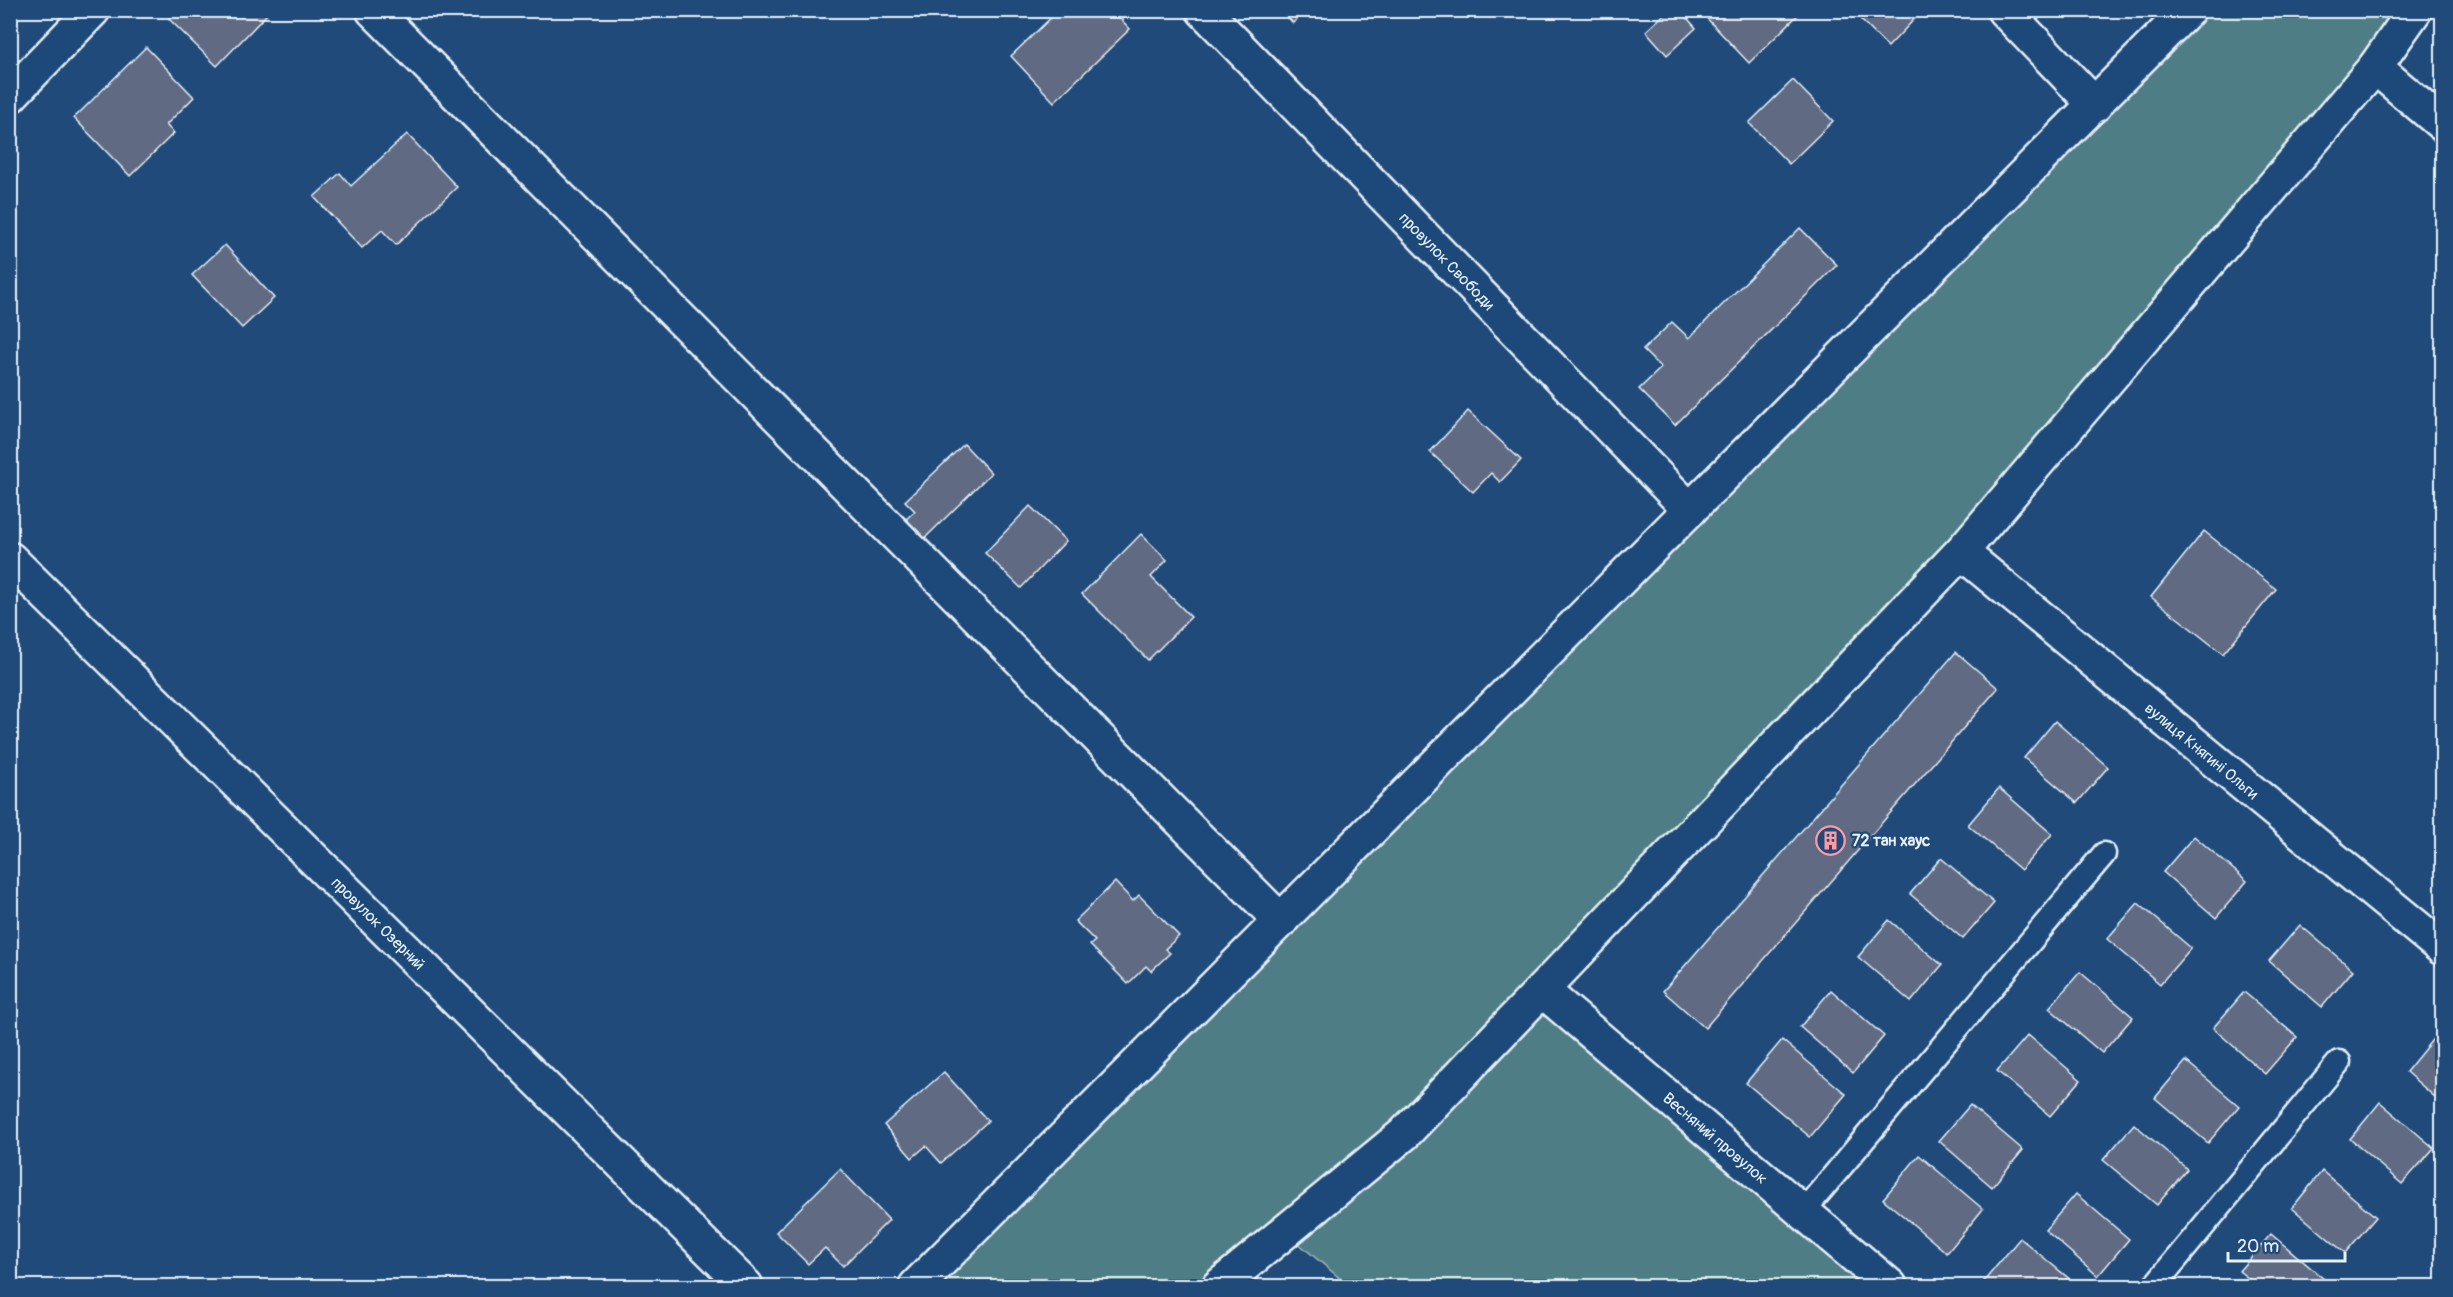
<svg xmlns="http://www.w3.org/2000/svg" width="2453" height="1297" viewBox="0 0 2453 1297" font-family="Pangolin,sans-serif">
<rect width="100%" height="100%" fill="#1f4a7a"/>
<filter id="ink" filterUnits="userSpaceOnUse"><feTurbulence type="fractalNoise" baseFrequency=".0167" numOctaves="2"/><feDisplacementMap in="SourceGraphic" scale="12" xChannelSelector="R" yChannelSelector="G"/><feConvolveMatrix kernelMatrix="1 2 1 2 8 2 1 2 1" color-interpolation-filters="sRGB"/></filter>
<g filter="url(#ink)">
<polygon fill="#507d86" stroke="#9cb7bf" stroke-width="1.5" points="2188,11 2415,11 1961,552 1542,990 1890,1286 1349,1286 1285,1232 1219,1286 916,1286"/>
<g fill="#606a82" stroke="#e8f1f8" stroke-width="1.5">
<polygon points="177,10 271,10 217,66 169,19"/>
<polygon points="1059,10 1112,10 1130,29 1054,102 1011,56"/>
<polygon points="1281,10 1306,10 1293,23"/>
<polygon points="1669,10 1680,10 1696,28 1667,55 1646,31"/>
<polygon points="1699,10 1803,10 1749,63"/>
<polygon points="1851,10 1923,10 1888,47"/>
<polygon points="146,47 194,97 166,125 174,133 130,176 74,118"/>
<polygon points="1793,80 1833,121 1789,164 1749,123"/>
<polygon points="407,134 457,187 396,245 382,230 362,248 314,197 340,173 351,186"/>
<polygon points="1800,228 1837,265 1675,425 1639,389 1661,368 1643,350 1672,322 1689,338"/>
<polygon points="225,245 274,298 242,328 192,275"/>
<polygon points="1468,411 1521,460 1500,482 1491,473 1473,492 1430,452"/>
<polygon points="964,444 991,473 923,540 904,521 915,511 905,501"/>
<polygon points="1030,506 1066,541 1021,588 985,553"/>
<polygon points="2204,531 2276,589 2223,654 2151,597"/>
<polygon points="1141,534 1167,560 1151,577 1191,617 1148,660 1082,594"/>
<polygon points="1956,652 1998,688 1705,1028 1663,991"/>
<polygon points="2055,721 2108,767 2077,803 2024,758"/>
<polygon points="1999,788 2052,834 2021,870 1968,825"/>
<polygon points="2194,836 2247,881 2216,918 2163,872"/>
<polygon points="1941,858 1994,903 1963,939 1910,894"/>
<polygon points="1115,882 1133,901 1139,895 1179,936 1165,949 1170,953 1151,971 1146,966 1128,984 1090,945 1095,941 1075,921"/>
<polygon points="2138,903 2191,948 2160,984 2107,939"/>
<polygon points="1889,920 1942,965 1911,1002 1858,957"/>
<polygon points="2300,925 2353,970 2322,1007 2269,961"/>
<polygon points="2080,972 2133,1017 2102,1053 2049,1008"/>
<polygon points="1831,990 1884,1036 1853,1073 1800,1027"/>
<polygon points="2244,992 2297,1037 2265,1074 2213,1028"/>
<polygon points="2028,1035 2081,1080 2050,1116 1997,1071"/>
<polygon points="2436,1035 2442,1041 2442,1103 2406,1072"/>
<polygon points="1782,1040 1846,1094 1810,1137 1746,1083"/>
<polygon points="2186,1061 2239,1106 2208,1143 2155,1098"/>
<polygon points="944,1072 988,1121 941,1163 926,1146 912,1158 884,1125"/>
<polygon points="2380,1102 2434,1148 2402,1184 2350,1139"/>
<polygon points="1970,1105 2023,1150 1992,1187 1939,1141"/>
<polygon points="2134,1124 2187,1169 2157,1205 2103,1160"/>
<polygon points="1919,1155 1983,1209 1947,1253 1883,1199"/>
<polygon points="840,1169 889,1220 843,1266 825,1248 808,1264 776,1232"/>
<polygon points="2322,1171 2376,1217 2345,1253 2292,1208"/>
<polygon points="2076,1194 2129,1239 2098,1276 2045,1230"/>
<polygon points="2271,1234 2324,1279 2318,1286 2258,1286 2239,1271"/>
<polygon points="2020,1238 2078,1286 1991,1286 1984,1281"/>
</g>
<g fill="none" stroke-linecap="round" stroke-linejoin="round">
<defs>
<g id="lane">
<polyline points="1802,1213 2104,854"/>
<polyline points="2154,1286 2339,1062"/>
</g>
<g id="street">
<polyline points="373,10 1281,921"/>
<path id="s1" d="M1203,10l487,500"/>
<polyline points="2004,10 2095,105"/>
<polyline points="2375,67 2442,124"/>
<polyline points="10,96 93,10"/>
<path id="s2" d="M1961,552l481,396"/>
<path id="s3" d="M10,559l736,727"/>
<path id="s4" d="M1542,990l348,296"/>
<polyline points="916,1286 2188,10"/>
<polyline points="1219,1286 1404,1134 1961,552 2375,67 2415,10"/>
</g>
</defs>
<use href="#lane" stroke="#e8f1f8" stroke-width="27"/>
<use href="#street" stroke="#e8f1f8" stroke-width="38"/>
<use href="#lane" stroke="#1f4a7a" stroke-width="22"/>
<use href="#street" stroke="#1f4a7a" stroke-width="33"/>
</g>
</g>
<defs>
<symbol id="building-ring" viewBox="-11 -11 22 22"><circle r="9.5" fill="#1f4a7a" stroke="#ff9aa2" stroke-width="1.5"/><path d="M-4-6H4V6H1V3H-1V6H-4ZM-2.5-4.3h1.7v1.8h-1.7ZM.8-4.3h1.7v1.8H.8ZM-2.5-1h1.7V.8h-1.7ZM.8-1h1.7V.8H.8Z" fill="#ff9aa2"/></symbol>
</defs>
<g fill-rule="evenodd">
<use href="#building-ring" x="1814" y="824" width="33" height="33"/>
</g>
<g text-anchor="middle" stroke-width="4.5" stroke-linejoin="round" paint-order="stroke">
<g font-size="16" fill="#e8f1f8" stroke="#1f4a7a">
<text dy="6" stroke="none"><textPath href="#s1" startOffset="350">провулок Свободи</textPath></text>
<text dy="6" stroke="none"><textPath href="#s2" startOffset="312">вулиця Княгині Ольги</textPath></text>
<text dy="6" stroke="none"><textPath href="#s3" startOffset="518">провулок Озерний</textPath></text>
<text dy="6" stroke="none"><textPath href="#s4" startOffset="228">Весняний провулок</textPath></text>
</g>
<g font-size="16" font-weight="bold" fill="#e8f1f8" stroke="#1f4a7a" text-anchor="start">
<text x="1852" y="846">72 тан хаус</text>
</g>
</g>
<rect width="2453" height="1297" fill="none" stroke="#1f4a7a" stroke-width="36"/>
<rect x="18" y="18" width="2417" height="1261" fill="none" stroke="#e8f1f8" stroke-width="2" filter="url(#ink)"/>
<path d="M2228 1252v9h117v-9" fill="none" stroke="#e8f1f8" stroke-width="3"/>
<text x="2237" y="1252" font-size="18" fill="#e8f1f8" stroke="#1f4a7a" stroke-width="4.5" paint-order="stroke">20 m</text>
</svg>
